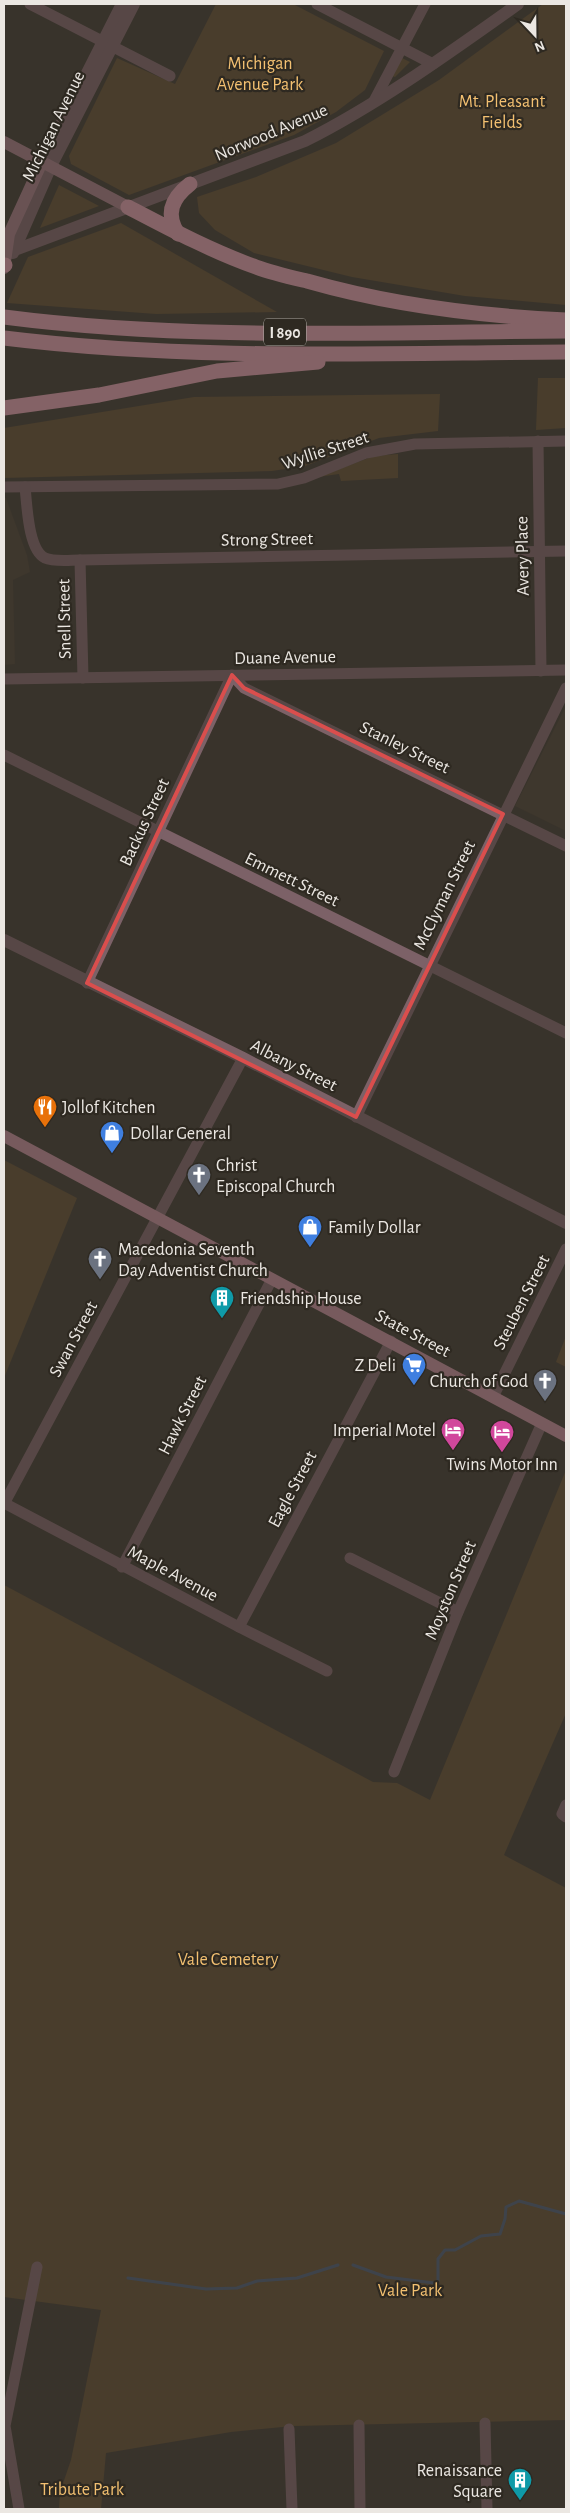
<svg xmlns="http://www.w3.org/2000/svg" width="570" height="2513" viewBox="0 0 570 2513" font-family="'Alegreya Sans',sans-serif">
<rect width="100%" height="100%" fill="#39332b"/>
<g fill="#453c2f">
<polygon points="4,498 6,498 27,555 30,572 13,580 15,664 4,665"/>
<polygon points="566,706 566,831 515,806"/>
</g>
<g fill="#5d4a2d">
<polygon points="216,4 293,4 384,51 365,90 336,112 294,135 129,195 71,164 69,156 117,58 175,84"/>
<polygon points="543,4 566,4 566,305 465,296 352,277 254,253 215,230 199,213 197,197 256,177 336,143 439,80"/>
<polygon points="402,58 410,62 395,77 392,76"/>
<polygon points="59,185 99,206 40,228"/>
<polygon points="121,223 277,312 156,314 7,303 28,257"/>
<polygon points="538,378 566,378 566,428 536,430"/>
<polygon points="440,394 438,431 379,438 305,466 272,471 4,478 4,428 194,397"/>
<polygon points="398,454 398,478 341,481 339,474 318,477 374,456"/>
<polygon points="4,1160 77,1198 4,1378"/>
<polygon points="566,1336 566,1367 556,1362"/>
<polygon points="566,1470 566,1713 504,1855 566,1888 566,2420 293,2426 231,2432 106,2453 101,2509 59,2509 60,2492 71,2460 101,2310 4,2297 4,1585 373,1782 397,1783 430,1800"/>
</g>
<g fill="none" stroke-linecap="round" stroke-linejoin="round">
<g stroke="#465872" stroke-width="3">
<polyline points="353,2265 386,2277 434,2283 438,2281 438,2259 445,2250 455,2250 481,2236 500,2234 505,2219 506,2207 519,2201 566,2214"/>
<polyline points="128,2278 206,2289 237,2288 257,2281 297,2278 338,2265"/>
</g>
<g stroke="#7c6167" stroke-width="11">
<polyline points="30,4 170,76"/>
<polyline points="317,4 433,64"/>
<polyline points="374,101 425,4"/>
<polyline points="538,441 541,671"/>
<polyline points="4,487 278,484 304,478 366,453 415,444 566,441"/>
<path d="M25,487c2,17 3,63 20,71 9,4 25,2 35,2l486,-9"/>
<polyline points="80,560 83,678"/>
<polyline points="4,679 566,670"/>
<polyline points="4,755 566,1033"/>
<polyline points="87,983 232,675 244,688 566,846"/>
<polyline points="356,1117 566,688"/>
<polyline points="493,1397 566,1249"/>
<polyline points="4,1503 239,1627 327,1671"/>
<polyline points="4,1504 243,1058"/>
<polyline points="350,1558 458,1612"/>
<polyline points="122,1567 272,1279"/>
<polyline points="239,1627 391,1341"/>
<polyline points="394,1772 458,1612 542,1423"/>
<polyline points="566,1805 562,1814 566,1817"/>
<polyline points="485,2423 487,2509"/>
<polyline points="359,2425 360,2509"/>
<polyline points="289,2429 292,2509"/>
<polyline points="19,2509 5,2426 37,2267"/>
</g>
<g stroke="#7c6167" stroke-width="12">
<polyline points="42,162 122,4"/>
<path d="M15,250l290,-109c75,-38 144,-88 213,-137"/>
<polyline points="13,253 51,166 134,4"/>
<polyline points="4,940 243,1058 566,1223"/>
</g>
<g stroke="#a57984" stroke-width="12">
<polyline points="4,142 128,207"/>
<polyline points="4,268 9,234 42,162"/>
</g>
<polyline stroke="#c38b9a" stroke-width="12" points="4,1136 566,1436"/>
<g stroke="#df9cad" stroke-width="15">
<path d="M128,207c42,22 83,44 128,60 16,6 34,10 51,14 84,24 172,35 259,39"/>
<path d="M178,234c-13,-20 -6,-36 12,-50"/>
<polyline points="4,265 5,265"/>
<path d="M4,317c186,24 375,15 562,14"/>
<path d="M4,338c186,23 375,15 562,14"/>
<polyline points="4,408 99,395 217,371 318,362"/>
</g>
</g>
<path d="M0 0H570V2513H0ZM232,675l12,13 259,126 -147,303 -269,-134z" fill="#39332b" fill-opacity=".55" fill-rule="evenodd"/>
<path fill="none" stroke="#da4e4d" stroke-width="4" stroke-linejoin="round" d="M232,675l12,13 259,126 -147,303 -269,-134z"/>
<defs>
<symbol id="restaurant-pin" viewBox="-11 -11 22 30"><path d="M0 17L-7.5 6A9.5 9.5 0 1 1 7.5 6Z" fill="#e8710a" stroke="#2e2921"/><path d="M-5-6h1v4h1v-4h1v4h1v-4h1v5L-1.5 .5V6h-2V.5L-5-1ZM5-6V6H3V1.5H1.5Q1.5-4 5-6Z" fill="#fff"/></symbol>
<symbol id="shop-pin" viewBox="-11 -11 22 30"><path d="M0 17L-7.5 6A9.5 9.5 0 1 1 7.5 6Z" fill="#3f7fe0" stroke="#2e2921"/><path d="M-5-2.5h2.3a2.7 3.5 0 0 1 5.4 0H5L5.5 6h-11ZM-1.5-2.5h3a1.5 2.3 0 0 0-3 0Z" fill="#fff"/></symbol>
<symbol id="church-pin" viewBox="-11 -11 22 30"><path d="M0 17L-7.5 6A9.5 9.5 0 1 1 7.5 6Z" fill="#6b7280" stroke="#2e2921"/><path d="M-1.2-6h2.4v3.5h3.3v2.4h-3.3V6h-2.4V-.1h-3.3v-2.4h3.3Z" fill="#fff"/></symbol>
<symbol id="building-pin" viewBox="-11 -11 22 30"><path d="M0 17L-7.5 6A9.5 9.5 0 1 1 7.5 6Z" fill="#0f9aa8" stroke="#2e2921"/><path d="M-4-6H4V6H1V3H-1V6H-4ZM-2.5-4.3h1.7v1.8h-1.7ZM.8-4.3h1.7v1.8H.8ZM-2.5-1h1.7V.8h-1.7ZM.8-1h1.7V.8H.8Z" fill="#fff"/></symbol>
<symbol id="supermarket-pin" viewBox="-11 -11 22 30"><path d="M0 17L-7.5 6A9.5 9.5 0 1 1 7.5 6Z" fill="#3f7fe0" stroke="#2e2921"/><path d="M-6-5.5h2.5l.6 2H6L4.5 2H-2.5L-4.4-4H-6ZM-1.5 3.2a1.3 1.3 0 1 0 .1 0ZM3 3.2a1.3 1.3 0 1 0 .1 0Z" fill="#fff"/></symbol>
<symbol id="hotel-pin" viewBox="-11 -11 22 30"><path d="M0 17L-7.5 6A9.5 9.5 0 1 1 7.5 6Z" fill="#d1479c" stroke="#2e2921"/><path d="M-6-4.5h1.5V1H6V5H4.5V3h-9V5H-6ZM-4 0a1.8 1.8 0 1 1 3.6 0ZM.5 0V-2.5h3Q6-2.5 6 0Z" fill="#fff"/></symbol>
</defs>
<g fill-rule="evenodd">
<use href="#restaurant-pin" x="31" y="1093" width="28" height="38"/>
<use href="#shop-pin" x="98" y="1119" width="28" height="38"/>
<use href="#church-pin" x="185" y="1161" width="28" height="38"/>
<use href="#shop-pin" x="296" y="1213" width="28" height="38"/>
<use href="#church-pin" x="86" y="1245" width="28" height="38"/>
<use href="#building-pin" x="208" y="1284" width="28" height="38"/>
<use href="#supermarket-pin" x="400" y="1351" width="28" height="38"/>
<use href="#church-pin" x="531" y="1367" width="28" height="38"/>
<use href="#hotel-pin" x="439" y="1416" width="28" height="38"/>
<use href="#hotel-pin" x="488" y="1418" width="28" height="38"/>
<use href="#building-pin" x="506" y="2466" width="28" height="38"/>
</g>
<g text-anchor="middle" stroke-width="4.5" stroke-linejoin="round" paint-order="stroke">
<rect fill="#2e2921" stroke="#b2aea8" stroke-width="1" x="264" y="318.5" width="42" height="27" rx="4"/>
<g font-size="16" font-weight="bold" fill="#ebe7e2">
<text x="285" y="338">I 890</text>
</g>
<g font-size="18" fill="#f3c071" stroke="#2e2921">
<text x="260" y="69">Michigan<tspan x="260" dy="21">Avenue Park</tspan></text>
<text x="502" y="107">Mt. Pleasant<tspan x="502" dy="21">Fields</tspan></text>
<text x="228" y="1965">Vale Cemetery</text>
<text x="410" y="2296">Vale Park</text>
<text x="82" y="2495">Tribute Park</text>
</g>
<g font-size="18" fill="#ebe7e2" stroke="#2e2921">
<text transform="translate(53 126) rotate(-64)" y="6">Michigan Avenue</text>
<text transform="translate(271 132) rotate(-23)" y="6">Norwood Avenue</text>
<text transform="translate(325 450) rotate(-18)" y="6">Wyllie Street</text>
<text transform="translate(267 539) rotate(-1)" y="6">Strong Street</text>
<text transform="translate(522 556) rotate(-91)" y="6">Avery Place</text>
<text transform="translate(64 619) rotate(-91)" y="6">Snell Street</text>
<text transform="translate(285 657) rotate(-1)" y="6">Duane Avenue</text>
<text transform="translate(405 747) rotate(26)" y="6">Stanley Street</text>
<text transform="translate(144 822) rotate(-65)" y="6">Backus Street</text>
<text transform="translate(292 879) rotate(26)" y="6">Emmett Street</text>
<text transform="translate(444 895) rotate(-64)" y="6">McClyman Street</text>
<text transform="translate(294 1065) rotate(27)" y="6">Albany Street</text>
<text transform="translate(521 1302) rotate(-63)" y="6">Steuben Street</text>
<text transform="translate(413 1333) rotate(28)" y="6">State Street</text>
<text transform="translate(73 1339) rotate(-62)" y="6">Swan Street</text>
<text transform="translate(182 1415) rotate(-63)" y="6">Hawk Street</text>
<text transform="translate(292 1489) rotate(-62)" y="6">Eagle Street</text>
<text transform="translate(173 1573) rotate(28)" y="6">Maple Avenue</text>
<text transform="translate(450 1590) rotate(-67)" y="6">Moyston Street</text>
</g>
<g font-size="18" fill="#ebe7e2" stroke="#2e2921" text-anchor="start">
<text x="62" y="1113">Jollof Kitchen</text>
<text x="130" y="1139">Dollar General</text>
<text x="216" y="1171">Christ<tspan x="216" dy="21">Episcopal Church</tspan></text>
<text x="328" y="1233">Family Dollar</text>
<text x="118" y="1255">Macedonia Seventh<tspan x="118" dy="21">Day Adventist Church</tspan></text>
<text x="240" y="1304">Friendship House</text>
<text x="396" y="1371" text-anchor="end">Z Deli</text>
<text x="528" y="1387" text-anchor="end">Church of God</text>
<text x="436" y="1436" text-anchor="end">Imperial Motel</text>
<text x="502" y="1470" text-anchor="middle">Twins Motor Inn</text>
<text x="502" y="2476" text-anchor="end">Renaissance<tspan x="502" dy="21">Square</tspan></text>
</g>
</g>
<rect width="570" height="2513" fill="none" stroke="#ebe7e2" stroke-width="10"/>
<g transform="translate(535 35) rotate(158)" stroke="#2e2921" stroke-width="4" paint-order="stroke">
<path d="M0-4L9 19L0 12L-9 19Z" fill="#ebe7e2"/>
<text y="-8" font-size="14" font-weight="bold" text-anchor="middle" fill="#ebe7e2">N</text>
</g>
</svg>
